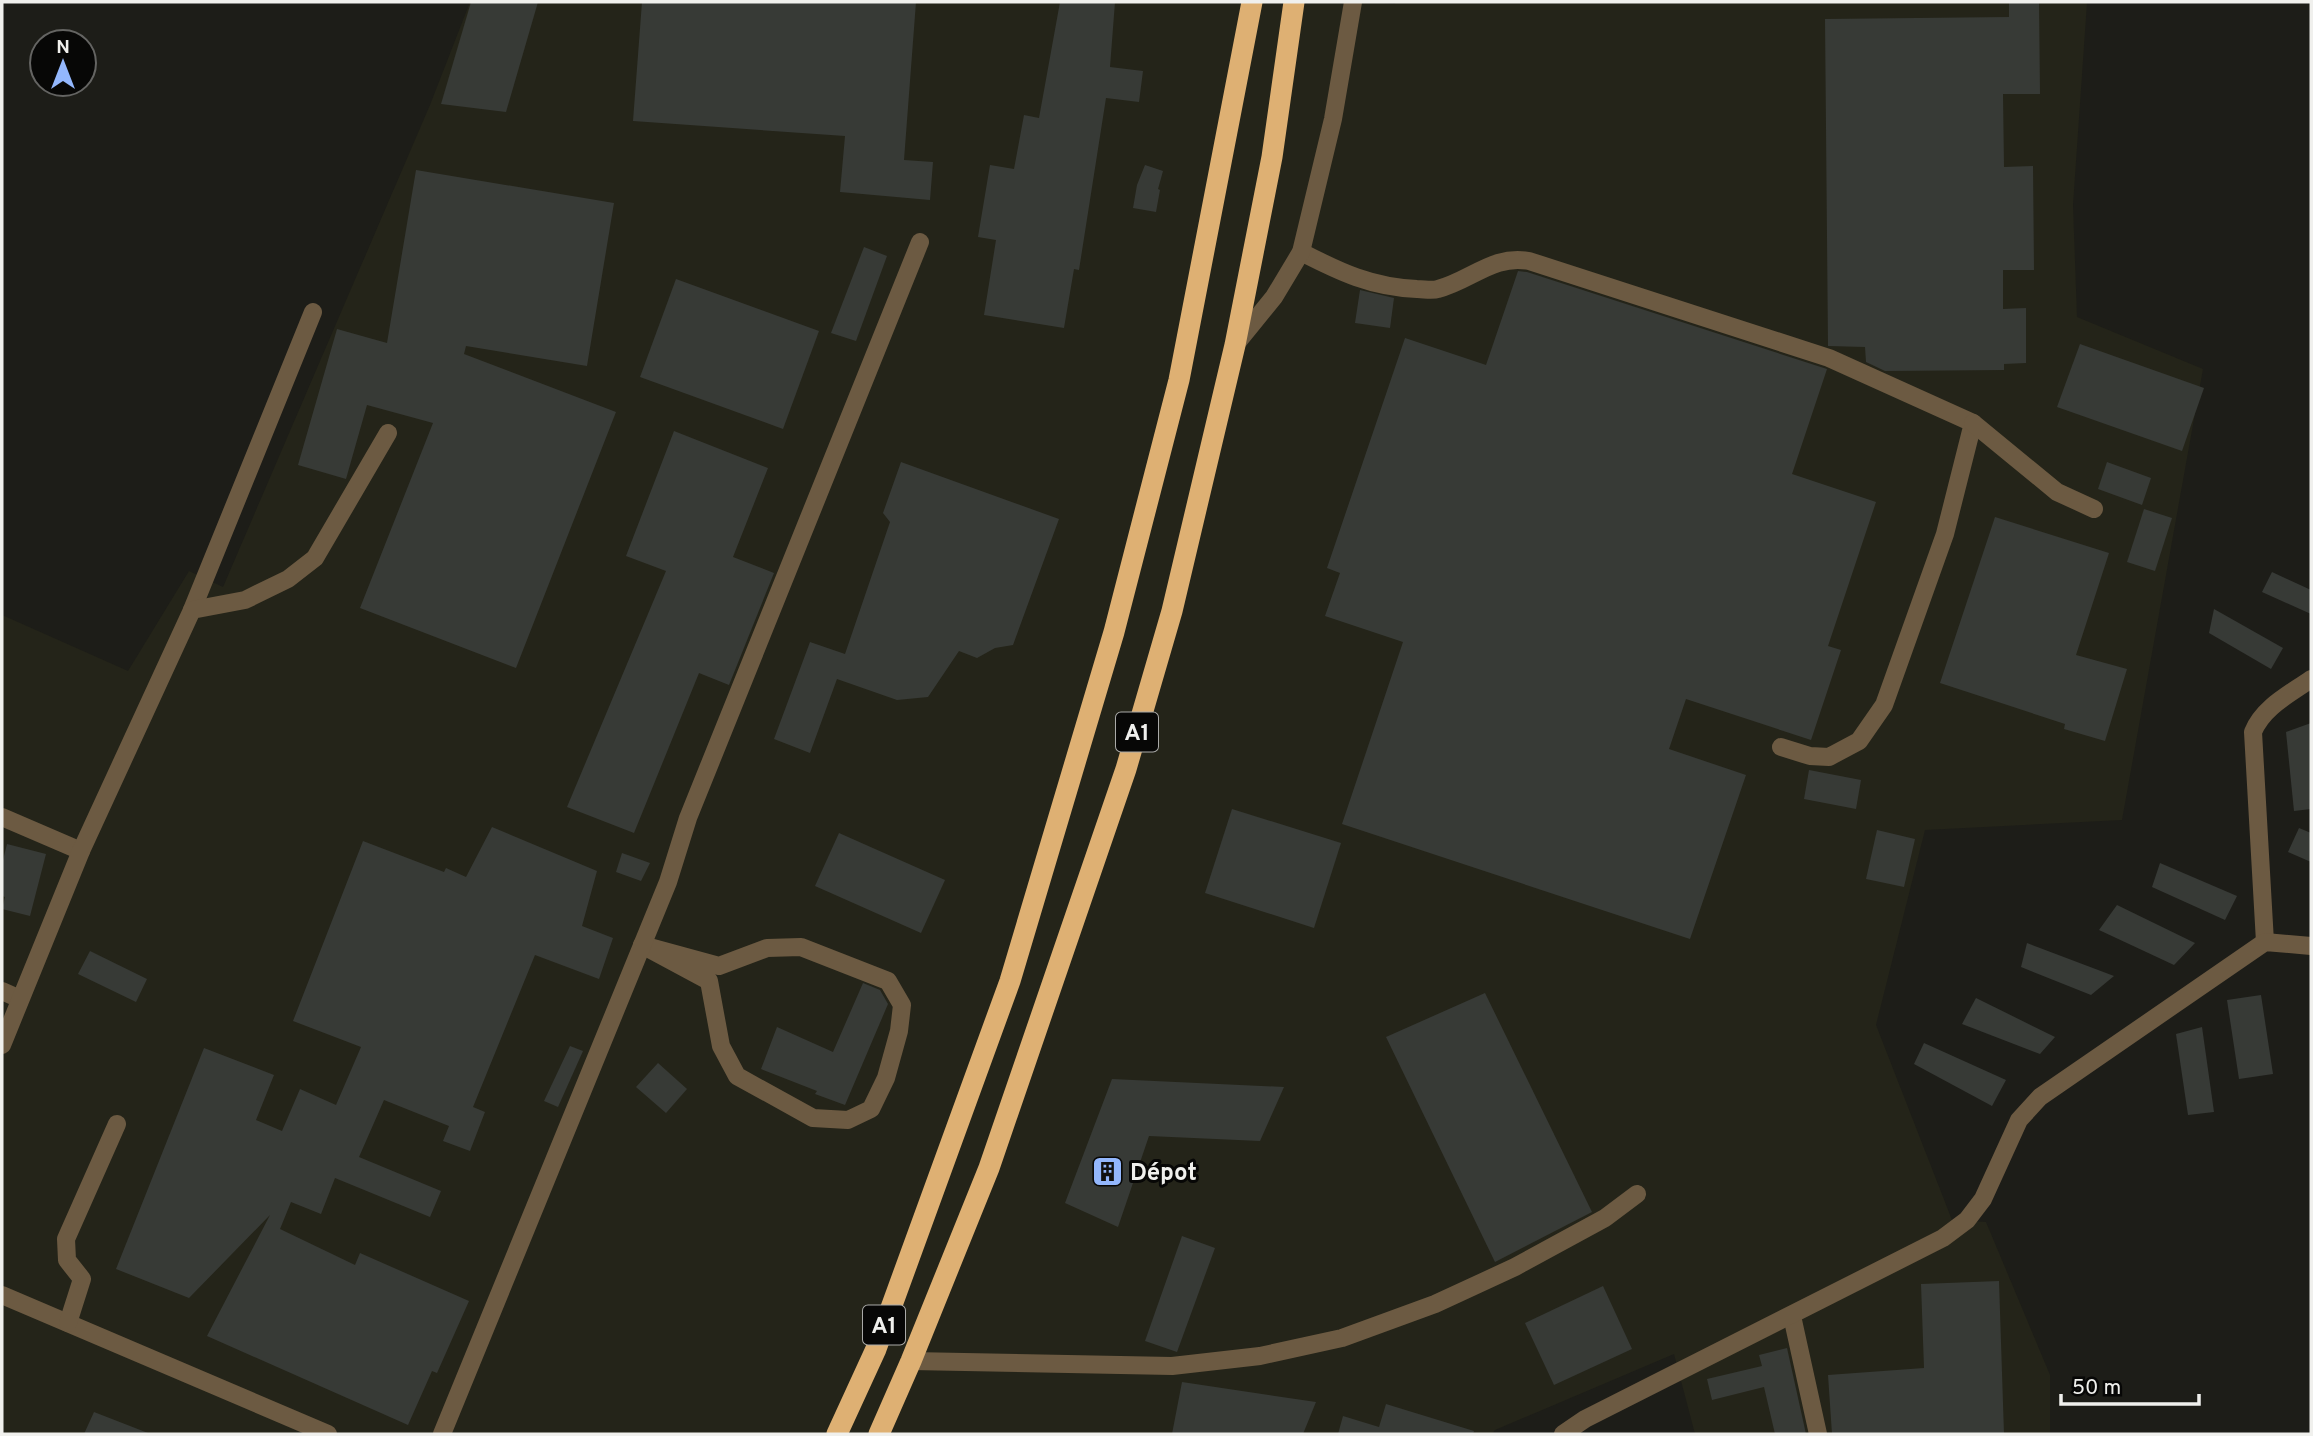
<svg xmlns="http://www.w3.org/2000/svg" width="2313" height="1436" viewBox="0 0 2313 1436" font-family="Overpass,sans-serif">
<rect width="100%" height="100%" fill="#1d1d18"/>
<polygon fill="#242419" points="470,2 1375,2 1395,4 1396,2 2087,2 2073,205 2077,317 2203,369 2122,820 1925,830 1876,1025 1952,1220 1986,1222 2050,1375 2050,1434 1695,1434 1674,1354 1495,1430 1492,1434 2,1434 2,615 128,671 189,571 223,587 430,105"/>
<g fill="#373a36">
<polygon points="471,2 538,2 506,112 441,104"/>
<polygon points="642,2 916,2 904,160 933,162 930,200 840,192 845,136 633,121"/>
<polygon points="1060,2 1115,2 1110,67 1143,71 1139,102 1106,98 1079,270 1074,269 1064,328 984,315 996,240 978,237 990,165 1014,169 1024,115 1039,118"/>
<polygon points="2009,2 2039,2 2040,94 2003,94 2004,167 2033,166 2034,270 2003,270 2003,309 2026,308 2026,363 2004,364 2004,370 1885,371 1866,362 1865,347 1828,346 1825,19 2009,17"/>
<polygon points="1145,165 1163,171 1158,189 1160,190 1156,212 1133,208 1137,185"/>
<polygon points="416,170 614,203 587,366 466,346 464,354 616,412 516,668 360,608 433,423 367,405 346,479 298,465 337,329 387,343"/>
<polygon points="864,247 887,256 856,341 831,333"/>
<polygon points="1518,271 1527,272 1827,369 1792,474 1876,502 1828,646 1841,650 1811,740 1686,699 1669,749 1746,775 1690,939 1342,824 1403,642 1325,616 1340,573 1327,568 1405,338 1486,365"/>
<polygon points="676,279 819,331 783,429 640,377"/>
<polygon points="1360,290 1394,298 1390,328 1355,323"/>
<polygon points="2080,344 2204,388 2182,451 2057,407"/>
<polygon points="674,431 768,468 733,557 774,573 729,685 699,673 634,833 567,807 666,571 626,556"/>
<polygon points="901,462 1059,519 1013,645 995,648 977,658 959,651 928,697 897,700 837,679 810,753 774,739 810,642 845,654 890,522 883,513"/>
<polygon points="2107,462 2151,478 2142,505 2098,489"/>
<polygon points="2144,509 2172,518 2155,571 2127,562"/>
<polygon points="1995,517 2109,553 2076,655 2127,669 2105,741 2064,729 2065,724 1940,683"/>
<polygon points="2272,572 2311,590 2311,614 2262,592"/>
<polygon points="2214,609 2283,648 2271,669 2209,633"/>
<polygon points="2311,723 2311,809 2294,811 2286,732"/>
<polygon points="1809,770 1861,780 1856,809 1804,799"/>
<polygon points="1232,809 1341,843 1314,928 1205,893"/>
<polygon points="492,827 597,871 582,926 613,938 599,979 535,955 473,1107 485,1112 470,1151 443,1141 449,1126 384,1100 359,1157 441,1191 430,1217 335,1178 321,1214 291,1202 280,1229 355,1265 360,1253 469,1301 437,1373 432,1371 408,1425 207,1336 270,1215 189,1298 116,1269 204,1048 274,1075 256,1120 282,1131 300,1089 336,1105 361,1047 293,1021 363,841 444,872 446,868 466,877"/>
<polygon points="2299,828 2311,833 2311,862 2288,852"/>
<polygon points="1877,830 1915,839 1904,887 1866,879"/>
<polygon points="839,833 945,880 921,933 815,886"/>
<polygon points="7,844 46,854 30,916 2,909 5,897 2,896 2,864"/>
<polygon points="622,853 650,863 641,881 616,872"/>
<polygon points="2160,863 2237,896 2225,920 2152,887"/>
<polygon points="2117,905 2195,943 2174,965 2099,930"/>
<polygon points="2027,943 2114,976 2091,995 2021,967"/>
<polygon points="90,951 147,979 136,1002 78,974"/>
<polygon points="863,983 880,990 888,1004 845,1105 815,1094 817,1091 761,1069 777,1027 833,1052"/>
<polygon points="1485,993 1592,1212 1495,1262 1386,1037"/>
<polygon points="2261,995 2273,1074 2239,1079 2227,1000"/>
<polygon points="1976,998 2055,1037 2040,1054 1962,1024"/>
<polygon points="2202,1027 2214,1112 2188,1115 2176,1034"/>
<polygon points="1924,1043 2006,1080 1992,1106 1914,1064"/>
<polygon points="570,1046 583,1051 558,1107 544,1101"/>
<polygon points="658,1063 687,1089 666,1113 636,1087"/>
<polygon points="1112,1079 1284,1087 1260,1141 1149,1136 1118,1227 1065,1203"/>
<polygon points="1182,1236 1215,1248 1177,1352 1145,1341"/>
<polygon points="1999,1281 2004,1434 1832,1434 1828,1375 1924,1368 1921,1284"/>
<polygon points="1603,1286 1632,1349 1554,1385 1525,1323"/>
<polygon points="1787,1348 1806,1434 1775,1434 1764,1387 1712,1400 1707,1379 1762,1366 1759,1355"/>
<polygon points="1182,1382 1275,1396 1316,1402 1303,1434 1172,1434"/>
<polygon points="1386,1404 1474,1431 1473,1434 1338,1434 1343,1416 1379,1427"/>
<polygon points="94,1412 148,1433 148,1434 84,1434"/>
</g>
<g fill="none" stroke-linecap="round" stroke-linejoin="round">
<g stroke="#6c5a42" stroke-width="18">
<path d="M1301,252c39,20 70,35 116,37 7,0 15,2 21,0 32,-8 56,-35 91,-28l300,97 144,65 -28,111 -61,171 -25,36 -30,16 -19,-1 -29,-9"/>
<polyline points="1235,345 1274,297 1301,252 1333,119 1353,2"/>
<polyline points="1973,423 2057,492 2094,509"/>
<polyline points="192,610 313,312"/>
<polyline points="2,817 81,851"/>
<path d="M2265,942l-12,-210c10,-25 37,-38 58,-53"/>
<polygon points="642,945 719,966 767,948 801,947 888,981 902,1005 899,1031 886,1078 871,1109 848,1120 813,1118 737,1076 721,1046 709,981"/>
<polyline points="2,991 20,999"/>
<polyline points="2,1045 81,851 192,610 245,600 288,579 315,558 388,433"/>
<polyline points="2,1295 328,1434"/>
<polyline points="1792,1316 1818,1434"/>
<polyline points="68,1323 82,1279 67,1260 66,1239 117,1124"/>
<polyline points="911,1361 1172,1366 1260,1356 1342,1338 1435,1304 1515,1267 1605,1218 1637,1194"/>
<polyline points="442,1434 668,882 688,818 920,242"/>
<polyline points="1563,1434 1585,1419 1943,1238 1967,1220 1983,1199 2019,1120 2040,1097 2265,942 2311,946"/>
</g>
<g stroke="#deb073" stroke-width="21">
<polyline points="837,1434 876,1349 1010,981 1114,632 1179,380 1252,2"/>
<polyline points="879,1434 911,1361 989,1168 1126,769 1172,611 1235,345 1272,157 1294,2"/>
</g>
</g>
<defs>
<symbol id="building-square" viewBox="-11 -11 22 22"><rect x="-9" y="-9" width="18" height="18" rx="4" fill="#93b7fd" stroke="#070706"/><path d="M-4-6H4V6H1V3H-1V6H-4ZM-2.5-4.3h1.7v1.8h-1.7ZM.8-4.3h1.7v1.8H.8ZM-2.5-1h1.7V.8h-1.7ZM.8-1h1.7V.8H.8Z" fill="#111"/></symbol>
</defs>
<g fill-rule="evenodd">
<use href="#building-square" x="1090" y="1154" width="35" height="35"/>
</g>
<g text-anchor="middle" stroke-width="6" stroke-linejoin="round" paint-order="stroke">
<g fill="#070706" stroke="#aaaaa8" stroke-width="2">
<rect x="1116" y="712.5" width="42" height="39" rx="5"/>
<rect x="863" y="1305.5" width="42" height="39" rx="5"/>
</g>
<g font-size="23" font-weight="bold" fill="#f0f0ed">
<text x="1137" y="740">A1</text>
<text x="884" y="1333">A1</text>
</g>
<g font-size="24" font-weight="bold" fill="#f0f0ed" stroke="#070706" text-anchor="start">
<text x="1130" y="1180">Dépot</text>
</g>
</g>
<rect width="2313" height="1436" fill="none" stroke="#f0f0ed" stroke-width="7"/>
<g transform="translate(63 63)"><circle r="33" fill="#070706" stroke="#646462" stroke-width="2"/>
<path d="M0-5L12 26L0 18L-12 26Z" fill="#93b7fd"/>
<text y="-10" font-size="19" font-weight="bold" text-anchor="middle" fill="#f0f0ed">N</text>
</g>
<path d="M2061 1394v10h138v-10" fill="none" stroke="#f0f0ed" stroke-width="3.5"/>
<text x="2072" y="1394" font-size="21" fill="#f0f0ed" stroke="#070706" stroke-width="5" paint-order="stroke">50 m</text>
</svg>
